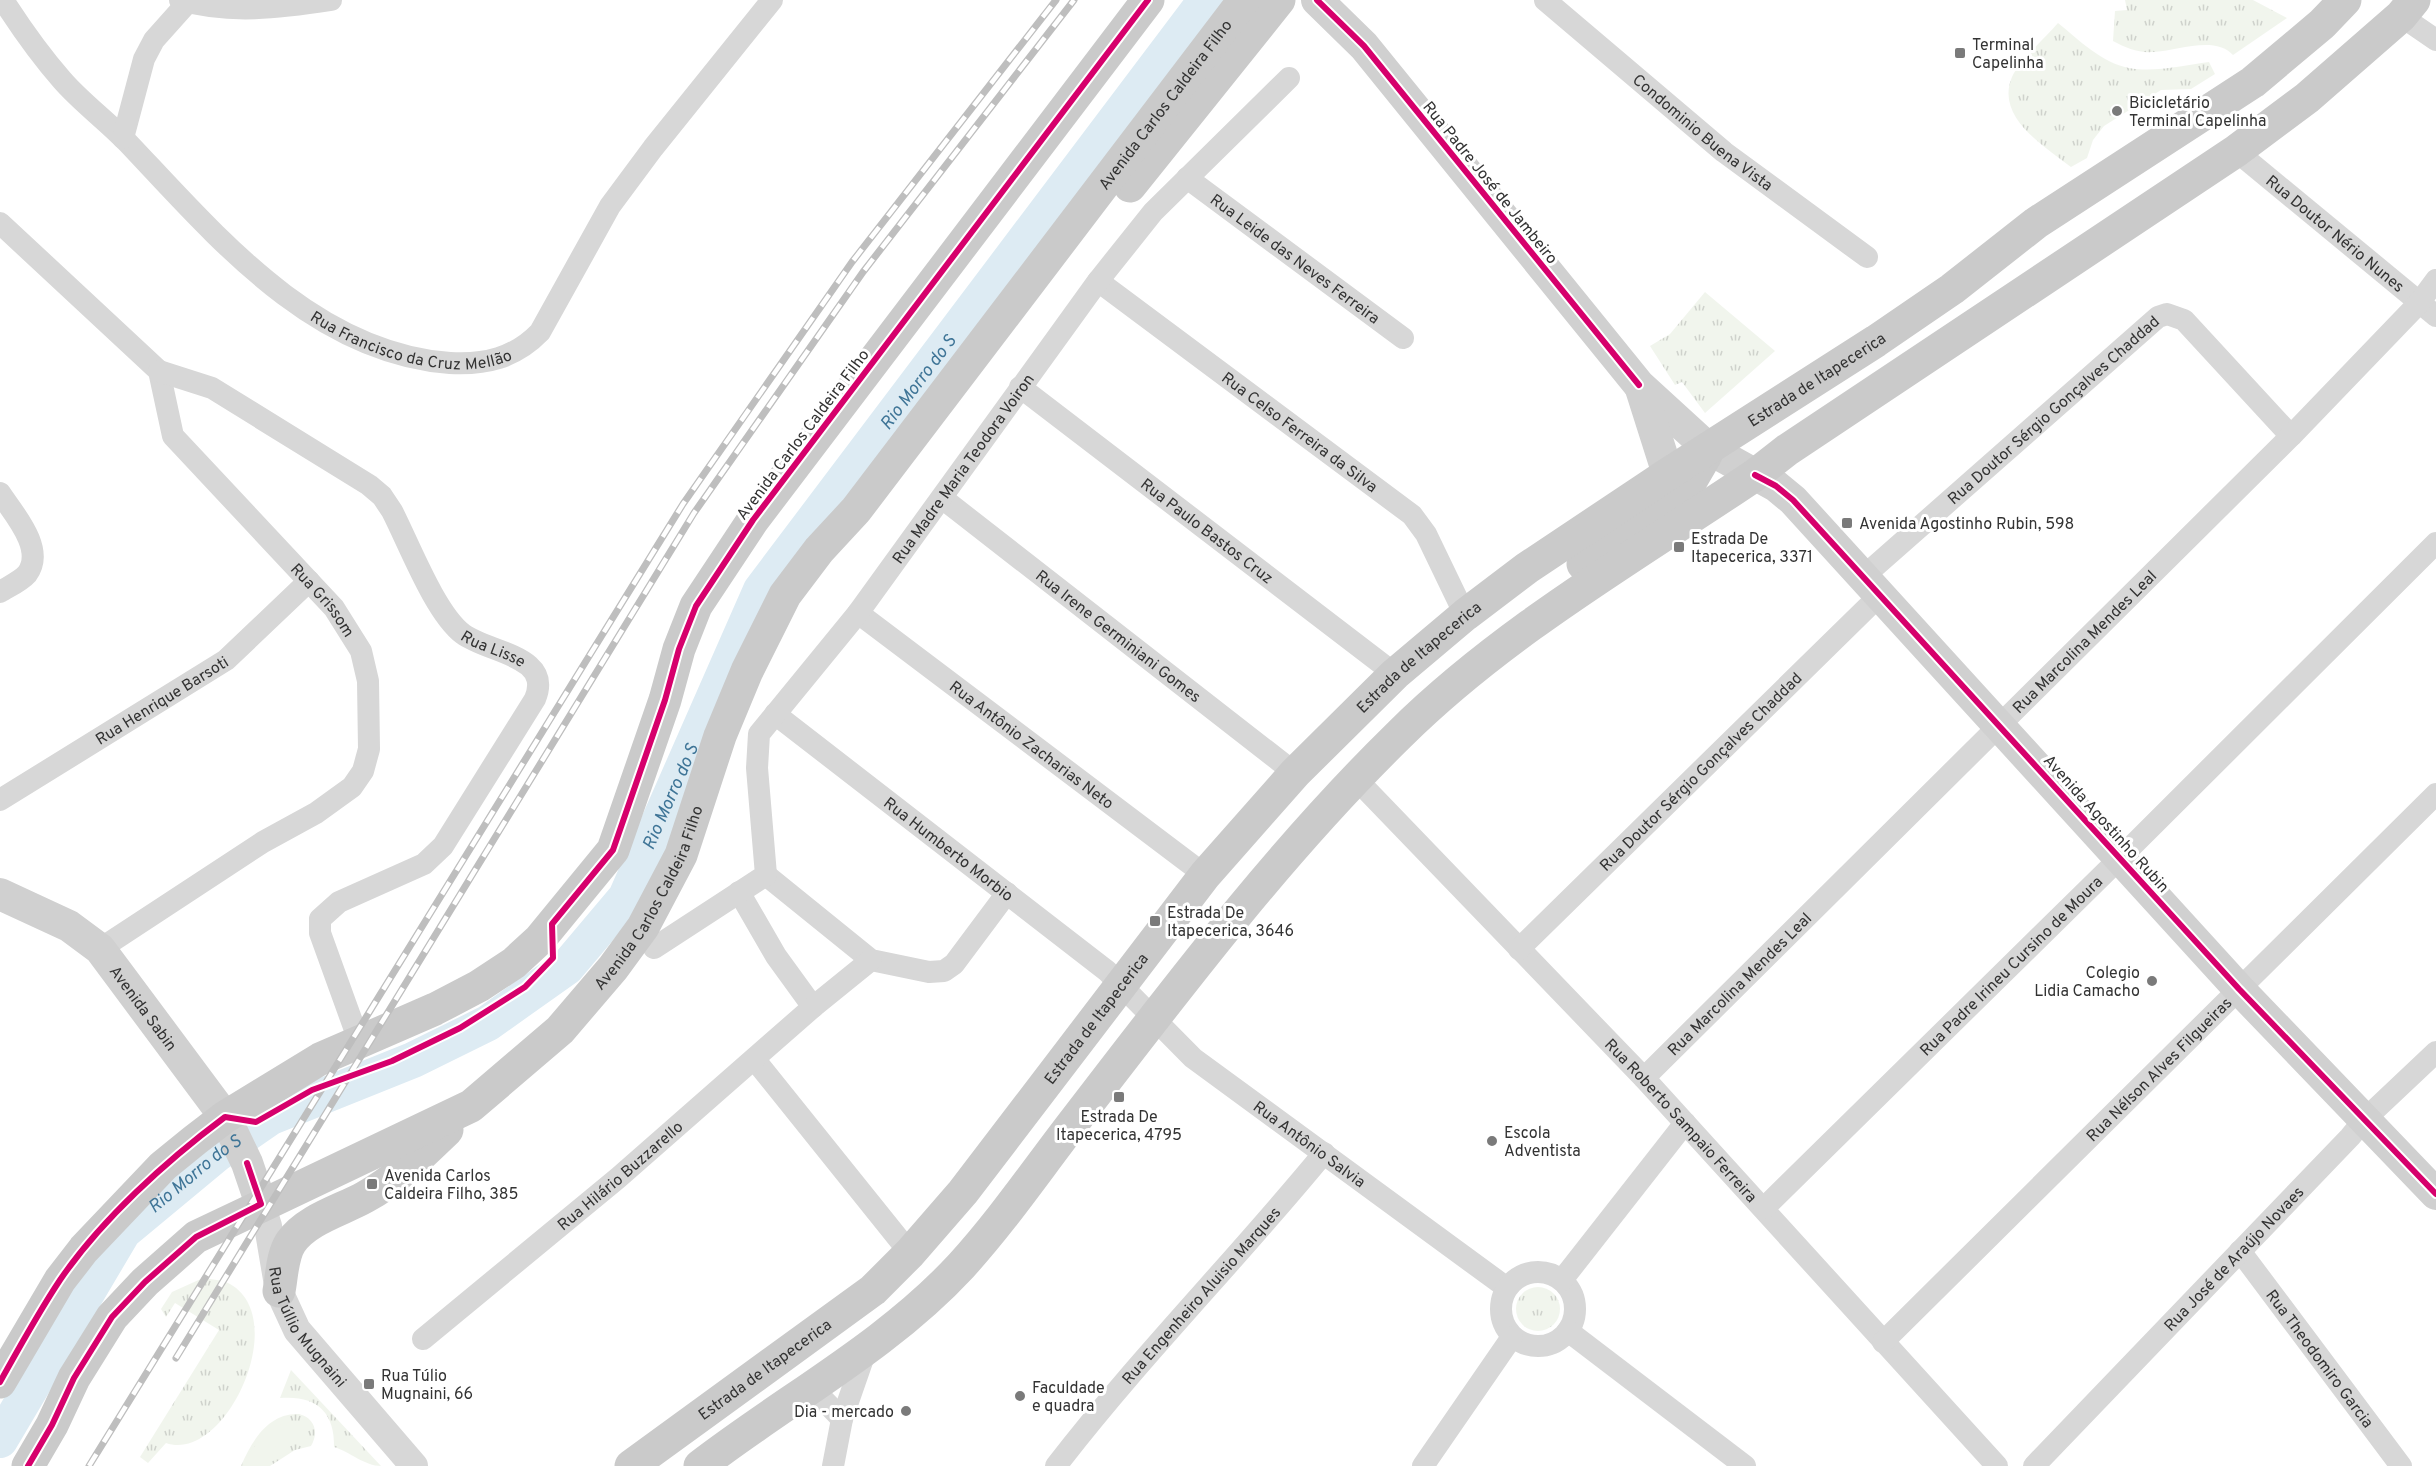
<svg xmlns="http://www.w3.org/2000/svg" width="2436" height="1466" viewBox="0 0 2436 1466" font-family="Overpass,sans-serif">
<defs>
<pattern id="grass-tufts" width="24" height="20" patternUnits="userSpaceOnUse" patternTransform="scale(1.5)"><rect width="24" height="20" fill="#f1f5ed"/><path d="M3 7l-1-3M5 7V3M7 7l1-3M15 17l-1-3M17 17v-4M19 17l1-3" fill="none" stroke="#cfd2cc"/></pattern>
</defs>
<rect width="100%" height="100%" fill="#fff"/>
<g fill="url(#grass-tufts)">
<path d="M2125,0h128l34,18 -54,37c-18,-20 -56,-4 -80,-3 -15,1 -27,-4 -40,-11l2,-30 12,-1z"/>
<path d="M2058,23c21,17 44,40 71,45 25,5 55,-3 80,-6l6,12 -24,15 -30,1 -57,36 -11,14 -6,18 -16,9c-27,-21 -76,-50 -59,-90 7,-16 34,-40 46,-54z"/>
<polygon points="1705,292 1775,351 1705,413 1682,382 1675,385 1650,346 1670,334"/>
<path d="M203,1278c9,2 19,1 27,6 62,35 -5,180 -64,159l-18,20 -8,-6 79,-127 -44,-27 -9,14 -5,-8 11,-17z"/>
<circle cx="1538" cy="1309" r="22"/>
<path d="M291,1370l90,96c-16,0 -31,-14 -47,-19 1,-36 -19,-52 -54,-49z"/>
<path d="M299,1414c16,4 20,19 12,32l-16,4 -25,16h-29c11,-25 27,-53 58,-52z"/>
</g>
<path fill="#f1f5ed" d="M290,1422l7,2 3,6 -2,10h-16l-6,4 -5,15 -14,7h-14c1,-11 20,-29 28,-37 5,-4 13,-5 19,-7z"/>
<g fill="none" stroke-linecap="round" stroke-linejoin="round">
<path stroke="#ddebf3" stroke-width="36" id="s1" d="M0,1440l123,-208 94,-78 54,-37 142,-57 75,-37 79,-56 59,-70 135,-307 445,-590"/>
<g stroke="#d7d7d7" stroke-width="22">
<path id="s2" d="M3,0c18,28 37,55 59,80 20,23 45,41 66,63 88,93 185,210 322,220 35,2 65,-5 90,-31l70,-126 43,-58 119,-148"/>
<path d="M180,0c49,14 100,8 151,0"/>
<path id="s3" d="M1545,0l179,152 143,105"/>
<polyline points="2401,16 2436,40"/>
<polyline points="123,138 144,59 154,40 188,2"/>
<path id="s4" d="M2236,151l200,165"/>
<path id="s5" d="M1187,178l216,160"/>
<path id="s6" d="M0,223l159,148 14,65 161,172 27,43 7,30 1,68 -6,22 -11,16 -36,26 -53,29 -163,107"/>
<path id="s7" d="M1098,281l314,234 14,19 39,81"/>
<path id="s8" d="M159,371l53,17 157,97 13,11 10,15c17,33 43,102 71,123 25,19 90,21 72,65l-92,147 -19,18 -85,38 -19,17v14l39,108"/>
<path id="s9" d="M1020,387l375,287"/>
<path d="M0,493c13,20 46,56 27,81 -6,7 -19,13 -27,18"/>
<path id="s10" d="M942,498l353,275"/>
<path id="s11" d="M1864,576l294,-259 9,-3 17,6 107,116"/>
<path id="s12" d="M858,613l347,262"/>
<path id="s13" d="M775,714l332,257 86,87 314,230"/>
<path id="s14" d="M1357,780l287,298 353,388"/>
<path id="s15" d="M0,800l226,-140 83,-79"/>
<polyline points="766,875 871,960 929,972 944,971 954,964 1007,893"/>
<polyline points="739,892 776,956 813,1007"/>
<path id="s16" d="M654,948l112,-73 -9,-107 2,-34 99,-121 240,-332 55,-69 136,-134"/>
<path id="s17" d="M1519,949l361,-354"/>
<polyline points="755,1060 910,1253"/>
<path id="s18" d="M1644,1078l647,-642 128,-133 17,-23"/>
<path id="s19" d="M1764,1208l357,-351 315,-314"/>
<path id="s20" d="M2240,1251l161,215"/>
<circle cx="1538" cy="1309" r="37"/>
<polyline points="1562,1280 1685,1123"/>
<polyline points="1568,1331 1745,1466"/>
<path id="s21" d="M423,1339l195,-161 195,-171 58,-47"/>
<path id="s22" d="M1883,1342l553,-548"/>
<polyline points="811,1387 842,1419"/>
<polyline points="833,1466 842,1419 866,1350"/>
<path id="s23" d="M1056,1466c84,-109 181,-207 268,-313"/>
<polyline points="1423,1466 1512,1337"/>
<path id="s24" d="M2034,1466l316,-329 14,-17 72,-68"/>
</g>
<path stroke="#d7d7d7" stroke-width="28" id="s25" d="M261,1204l7,22 11,65 18,39 117,136"/>
<g stroke="#d0d0d0" stroke-width="32">
<polyline points="1317,0 1364,46 1639,385 1709,449 1776,486 1793,500 2239,989 2436,1194"/>
<polyline points="1641,389 1668,474"/>
<path id="s26" d="M0,894l69,32 31,23 125,168 22,46 14,41"/>
</g>
<g stroke="#cacaca" stroke-width="33">
<polyline points="1130,186 1279,0"/>
<polyline points="1583,564 1670,503 1688,486 1706,455"/>
<path d="M279,1291c3,-15 3,-36 12,-49 16,-23 51,-32 74,-45 31,-17 57,-43 82,-67"/>
<polyline points="0,1382 60,1280 84,1249 163,1166 195,1140 225,1117 320,1059 435,1009 479,986 514,963 540,939 613,850 665,700 679,649 696,606 753,520 1148,0"/>
<path id="s27" d="M28,1466l24,-41 22,-47 38,-61 33,-35 51,-45 275,-131 89,-76 53,-62 30,-41 38,-72 39,-119 27,-65 38,-76 34,-45 37,-40 388,-510"/>
<path id="s28" d="M631,1466l242,-176 37,-37 53,-61 242,-317 90,-102 100,-99 70,-59 62,-47 141,-94 208,-133 76,-52 84,-66 217,-141 69,-58 23,-24"/>
<path d="M700,1466c87,-67 186,-119 261,-200 40,-44 73,-92 109,-139 104,-135 208,-274 330,-393 103,-102 235,-178 355,-259l32,-25 449,-299 71,-53 94,-82 13,-16"/>
</g>
<defs>
<g id="rail">
<polyline points="176,1358 694,513 863,272 1074,0"/>
<polyline points="89,1466 683,504 852,262 1056,0"/>
</g>
</defs>
<use href="#rail" stroke="#bebebe" stroke-width="7"/>
<use href="#rail" stroke="#fff" stroke-width="4.5" stroke-dasharray="14" stroke-linecap="butt"/>
<defs>
<g id="cycleway">
<polyline points="1317,0 1364,46 1639,385"/>
<polyline points="1755,475 1776,486 1793,500 2239,989 2436,1194"/>
<path d="M0,1382c19,-34 38,-69 60,-102 41,-60 106,-119 165,-163l31,5 56,-32 80,-29 68,-33 65,-41 28,-29 -1,-34 61,-74 52,-150 14,-51 17,-43 57,-86 395,-520"/>
<polyline points="28,1466 52,1425 74,1378 112,1317 145,1282 196,1237 261,1204 247,1163"/>
</g>
</defs>
<use href="#cycleway" stroke="#fff" stroke-width="10"/>
<use href="#cycleway" stroke="#d6006c" stroke-width="6"/>
</g>
<g fill="#7a7a7a" stroke="#fff" stroke-width="2">
<rect x="1954" y="47" width="12" height="12" rx="3"/>
<circle cx="2117" cy="111" r="6"/>
<rect x="1841" y="517" width="12" height="12" rx="3"/>
<rect x="1673" y="541" width="12" height="12" rx="3"/>
<rect x="1149" y="915" width="12" height="12" rx="3"/>
<circle cx="2152" cy="981" r="6"/>
<rect x="1113" y="1091" width="12" height="12" rx="3"/>
<circle cx="1492" cy="1141" r="6"/>
<rect x="366" y="1178" width="12" height="12" rx="3"/>
<rect x="363" y="1378" width="12" height="12" rx="3"/>
<circle cx="1020" cy="1396" r="6"/>
<circle cx="906" cy="1411" r="6"/>
</g>
<g text-anchor="middle" stroke-width="6" stroke-linejoin="round" paint-order="stroke">
<g font-size="16" fill="#333" stroke="#fff" text-anchor="start">
<text x="1972" y="50">Terminal<tspan x="1972" dy="18">Capelinha</tspan></text>
<text x="2129" y="108">Bicicletário<tspan x="2129" dy="18">Terminal Capelinha</tspan></text>
<text x="1859" y="529">Avenida Agostinho Rubin, 598</text>
<text x="1691" y="544">Estrada De<tspan x="1691" dy="18">Itapecerica, 3371</tspan></text>
<text x="1167" y="918">Estrada De<tspan x="1167" dy="18">Itapecerica, 3646</tspan></text>
<text x="2140" y="978" text-anchor="end">Colegio<tspan x="2140" dy="18">Lidia Camacho</tspan></text>
<text x="1119" y="1122" text-anchor="middle">Estrada De<tspan x="1119" dy="18">Itapecerica, 4795</tspan></text>
<text x="1504" y="1138">Escola<tspan x="1504" dy="18">Adventista</tspan></text>
<text x="384" y="1181">Avenida Carlos<tspan x="384" dy="18">Caldeira Filho, 385</tspan></text>
<text x="381" y="1381">Rua Túlio<tspan x="381" dy="18">Mugnaini, 66</tspan></text>
<text x="1032" y="1393">Faculdade<tspan x="1032" dy="18">e quadra</tspan></text>
<text x="894" y="1417" text-anchor="end">Dia - mercado</text>
</g>
<g font-size="16" fill="#333" stroke="#fff">
<text dy="6" stroke="none"><textPath href="#s27" startOffset="1824">Avenida Carlos Caldeira Filho</textPath></text>
<text dy="6" stroke="none"><textPath href="#s3" startOffset="206">Condominio Buena Vista</textPath></text>
<text transform="translate(1491 182) rotate(51)" y="6">Rua Padre José de Jambeiro</text>
<text dy="6" stroke="none"><textPath href="#s4" startOffset="129">Rua Doutor Nério Nunes</textPath></text>
<text dy="6" stroke="none"><textPath href="#s5" startOffset="135">Rua Leide das Neves Ferreira</textPath></text>
<text dy="6" stroke="none"><textPath href="#s2" startOffset="548">Rua Francisco da Cruz Mellão</textPath></text>
<text dy="6" stroke="none"><textPath href="#s28" startOffset="1623">Estrada de Itapecerica</textPath></text>
<text dy="6" stroke="none"><textPath href="#s11" startOffset="252">Rua Doutor Sérgio Gonçalves Chaddad</textPath></text>
<text dy="6" stroke="none"><textPath href="#s7" startOffset="252">Rua Celso Ferreira da Silva</textPath></text>
<text transform="translate(802 434) rotate(-53)" y="6">Avenida Carlos Caldeira Filho</text>
<text dy="6" stroke="none"><textPath href="#s16" startOffset="610">Rua Madre Maria Teodora Voiron</textPath></text>
<text dy="6" stroke="none"><textPath href="#s9" startOffset="236">Rua Paulo Bastos Cruz</textPath></text>
<text dy="6" stroke="none"><textPath href="#s6" startOffset="506">Rua Grissom</textPath></text>
<text dy="6" stroke="none"><textPath href="#s10" startOffset="224">Rua Irene Germiniani Gomes</textPath></text>
<text dy="6" stroke="none"><textPath href="#s18" startOffset="620">Rua Marcolina Mendes Leal</textPath></text>
<text dy="6" stroke="none"><textPath href="#s8" startOffset="452">Rua Lisse</textPath></text>
<text dy="6" stroke="none"><textPath href="#s28" startOffset="1137">Estrada de Itapecerica</textPath></text>
<text dy="6" stroke="none"><textPath href="#s15" startOffset="190">Rua Henrique Barsoti</textPath></text>
<text dy="6" stroke="none"><textPath href="#s12" startOffset="218">Rua Antônio Zacharias Neto</textPath></text>
<text dy="6" stroke="none"><textPath href="#s17" startOffset="254">Rua Doutor Sérgio Gonçalves Chaddad</textPath></text>
<text transform="translate(2107 823) rotate(48)" y="6">Avenida Agostinho Rubin</text>
<text dy="6" stroke="none"><textPath href="#s13" startOffset="220">Rua Humberto Morbio</textPath></text>
<text dy="6" stroke="none"><textPath href="#s27" startOffset="870">Avenida Carlos Caldeira Filho</textPath></text>
<text dy="6" stroke="none"><textPath href="#s19" startOffset="346">Rua Padre Irineu Cursino de Moura</textPath></text>
<text dy="6" stroke="none"><textPath href="#s18" startOffset="134">Rua Marcolina Mendes Leal</textPath></text>
<text dy="6" stroke="none"><textPath href="#s26" startOffset="188">Avenida Sabin</textPath></text>
<text dy="6" stroke="none"><textPath href="#s28" startOffset="651">Estrada de Itapecerica</textPath></text>
<text dy="6" stroke="none"><textPath href="#s22" startOffset="388">Rua Nélson Alves Filgueiras</textPath></text>
<text dy="6" stroke="none"><textPath href="#s14" startOffset="470">Rua Roberto Sampaio Ferreira</textPath></text>
<text dy="6" stroke="none"><textPath href="#s13" startOffset="687">Rua Antônio Salvia</textPath></text>
<text dy="6" stroke="none"><textPath href="#s21" startOffset="256">Rua Hilário Buzzarello</textPath></text>
<text dy="6" stroke="none"><textPath href="#s24" startOffset="288">Rua José de Araújo Novaes</textPath></text>
<text dy="6" stroke="none"><textPath href="#s23" startOffset="224">Rua Engenheiro Aluisio Marques</textPath></text>
<text dy="6" stroke="none"><textPath href="#s25" startOffset="134">Rua Túllio Mugnaini</textPath></text>
<text dy="6" stroke="none"><textPath href="#s20" startOffset="134">Rua Theodomiro Garcia</textPath></text>
<text dy="6" stroke="none"><textPath href="#s28" startOffset="165">Estrada de Itapecerica</textPath></text>
</g>
<g font-size="18" font-style="italic" fill="#3f7597" stroke="#fff">
<text dy="6" stroke="none"><textPath href="#s1" startOffset="1450">Rio Morro do S</textPath></text>
<text dy="6" stroke="none"><textPath href="#s1" startOffset="964">Rio Morro do S</textPath></text>
<text dy="6" stroke="none"><textPath href="#s1" startOffset="334">Rio Morro do S</textPath></text>
</g>
</g>
</svg>
